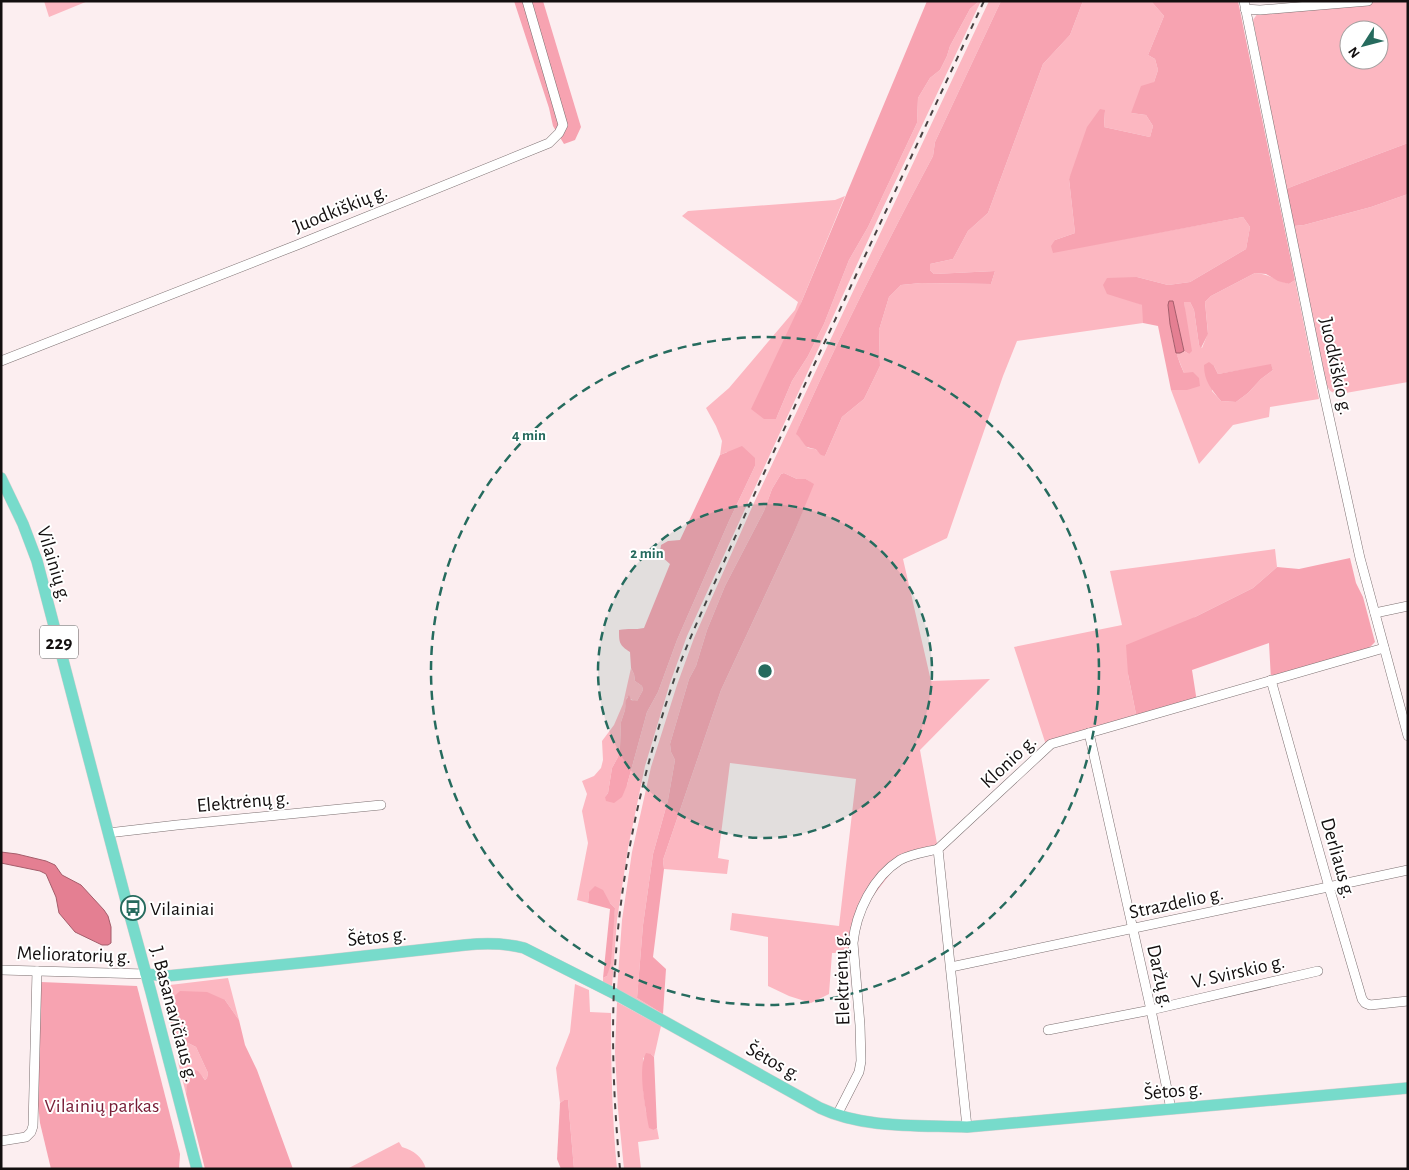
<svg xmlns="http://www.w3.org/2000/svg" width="1409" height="1170" viewBox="0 0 1409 1170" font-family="'Alegreya Sans',sans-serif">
<rect width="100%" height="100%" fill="#fceef0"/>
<g fill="#fcb7c1" fill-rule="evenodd">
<polygon points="44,1 88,1 49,17"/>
<polygon points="979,1 981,1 881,212 687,636 670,683 645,766 628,848 617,920 612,987 603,982 603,978 607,976 615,908 610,903 589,892 588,903 577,900 588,843 582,811 587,794 582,781 594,776 601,768 603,760 602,741 614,725 623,704 631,668 634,674 635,681 642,686 643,690 637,701 634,701 627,697 625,710 621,722 620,747 618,757 612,768 608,793 605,797 627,785 647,712 658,692 677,640 729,521 755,466 727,452 720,455 722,441 716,426 706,408 729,388 795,310 798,302 682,216 688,211 835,200 845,196 801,303 776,419 792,381 808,356 824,324 849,260 868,227 917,123 918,98 930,78 940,70 947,56 950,46 970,9"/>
<path d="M989,1h12l-66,141 -2,14c-47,88 -92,177 -133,268l-3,10 11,14 7,1 10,7 17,-39 22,-18 16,-33 -1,-36 10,-33 12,-12 20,-2 70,1 4,-13 -61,3 -4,-4v-6l23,-5 15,-28 20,-18 55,-149 27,-29 13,-34h68l13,15 -16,39 7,4 3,11 -4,12 -23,31 15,2 7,11 -3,11 -46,-10 1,-16 -36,68 6,54 -20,7 -2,12 190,-35 7,10 -4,22 -56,33 -22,3 -31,-8 -11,22 17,6v18l-126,18 -14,35 -56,162 -44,21 28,122 59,-2 -70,71 18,99 -37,11 -42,54 -7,39h-20l-3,41 -18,9 -22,-7 -21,-10v-49l-38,-7 2,-17 107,13 17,-147 -126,-16 -12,95 11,2 -2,14 -63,-5 -1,-9 58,-170 73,-157 19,-49 -7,-5h-9l-13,-6 -3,1 -9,15 -8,22 -39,75 -18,44 -11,36 -7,13 -19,65 1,8 4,8 -7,40 -15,54 -10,71 -6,73 26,16 -1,4 -45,-28 5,-70 10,-68 19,-85 26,-82 17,-47 59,-133z"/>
<path d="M1368,1h40v142l-112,42 -10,4 -33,-169 7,-10zM1349,30h30v30h-30z"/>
<path d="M1408,194v188l-68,12c-9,-1 -11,-3 -14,-11l-32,-157 10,-1 67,-18z"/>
<path d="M1255,273c13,1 21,7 34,11l6,-4 24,119 -49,8 -1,10 -36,8 -34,39 -28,-74h16l-3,-17 -8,-20h4l4,-2 5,3 -5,-52h6l4,8 5,35 3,3 6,-15 -3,-31 6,-6zM1271,365l2,5 -12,9 -13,14 -12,9 -15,-1 -9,-10 2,-25 4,8z"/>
<polygon points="1275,549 1277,567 1253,588 1195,617 1128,674 1137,719 1047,748 1014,647 1122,625 1110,571"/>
<polygon points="228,978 239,1020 225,1000 169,1001 168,1009 163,993 164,987 170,985"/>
<path d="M575,984l14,6 1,22 21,1c0,52 1,104 6,156h-43l-6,-69h-4l-4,3 -4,-35 14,-36z"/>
<polygon points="617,1002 661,1026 654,1057 651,1054 643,1058 643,1088 646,1112 654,1130 657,1128 659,1139 638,1142 641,1169 624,1169 618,1109 615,1052"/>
<path d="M171,1024l13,17 12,6 12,26 -1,5 -2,2 -2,-3 -14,-4c1,8 -2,14 -3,21l-8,-32 -2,-20z"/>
<path d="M399,1142l3,5c12,4 20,9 24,22h-79z"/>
</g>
<g fill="#f7a3b1">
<polygon points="514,1 543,1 581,127 575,140 564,144 553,126 549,108"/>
<polygon points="927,1 979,1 970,9 950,46 947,56 940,70 930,78 918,98 917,123 868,227 849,260 824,324 808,356 792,381 776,419 764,419 751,409 801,303"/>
<path d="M1001,1h82l-13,34 -27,29 -55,149 -20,18 -15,28 -23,5v6l4,4 61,-3 -4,13 -70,-1 -20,2 -12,12 -10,33 1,36 -16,33 -22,18 -17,39c-7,-1 -5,-4 -10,-7 -3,-1 -6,-1 -8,-2 -3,-2 -7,-10 -11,-13l4,-10c41,-91 86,-180 133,-268l2,-14z"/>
<path d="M1151,1h87l57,279 -6,4 -11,-3 -12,-7 -11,-1 -44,23 -6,6 3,32 -7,14 -2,-3 -5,-35 -4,-8h-6l8,49 -3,3 -5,-3 -11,-49 -5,3c2,24 6,46 16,68l9,-1 6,6 1,8 -13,4h-16l-13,-64 -15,-3 -1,-18 -35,-11 -4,-9 4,-7 30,-1 31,8 22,-3 56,-33 4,-22 -7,-10 -190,36 -2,-7 4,-6 20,-7 -6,-54 18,-52 13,-18 5,1 -1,17 46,10 3,-11 -7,-11 -15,-2 10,-27 13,-4 4,-12 -3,-11 -7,-4 16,-39z"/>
<polygon points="1408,143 1408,194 1371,207 1304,225 1294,226 1286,189 1296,185"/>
<path d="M1209,362l5,4 4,8 53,-10 2,6 -12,9 -13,14 -12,9 -15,-1c-10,-12 -17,-20 -17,-36z"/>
<path d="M742,446l13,12v8l-26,55 -52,119 -19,52 -11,20 -20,73 -5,12 -8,6 -8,-2 -1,-4 3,-4 4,-25 6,-11 2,-10 1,-25 4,-12 1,-10 3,-5 2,5 6,1 6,-11 -1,-4 -7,-5 -1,-7 -3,-6 -1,-16c-11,-7 -11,-10 -11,-22 9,-2 16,0 25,-2l26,-64c-8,-7 -11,-8 -9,-19l7,-4 12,-1 40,-85z"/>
<polygon points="784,473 797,479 806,479 814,484 794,533 721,690 663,860 664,869 653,957 666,969 663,1014 637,998 643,925 653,854 668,800 675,760 671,752 670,744 689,679 696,666 707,630 725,586 764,511 772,489 781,474"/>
<polygon points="1350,558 1356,583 1363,597 1375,642 1369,648 1271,680 1269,643 1192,670 1197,702 1137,719 1128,674 1126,645 1195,617 1253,588 1277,567 1299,569"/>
<polygon points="595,886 603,890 610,903 615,908 611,963 607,976 603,978 610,909 588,903 589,892"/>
<polygon points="41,982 137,986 180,1154 179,1169 51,1169 40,1123 38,1104"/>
<polygon points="180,991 207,992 225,1000 239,1020 245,1045 257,1070 293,1169 205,1169 186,1094 187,1085 190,1081 190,1071 192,1069 198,1071 205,1080 207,1078 208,1073 196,1047 184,1041 171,1024 168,1009 169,1001"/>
<path d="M646,1053l5,1 3,3 3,71 -3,2 -5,-2c-3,-17 -12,-60 -3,-75z"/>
<polygon points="564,1100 568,1100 574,1169 561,1169 557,1159 560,1103"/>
</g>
<g fill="#e47f92" stroke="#a55d6b">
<polygon points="1169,301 1173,301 1184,351 1180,353 1176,353 1170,324 1168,305"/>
<polygon points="1,852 17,854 46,861 55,865 62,875 81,885 104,910 108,916 111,927 111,943 108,945 102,945 75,932 59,913 56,897 46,874 40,871 1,863"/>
</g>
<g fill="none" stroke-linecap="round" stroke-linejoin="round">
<defs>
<g id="minor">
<polyline points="1244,1 1319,371 1360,558 1408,736"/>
<polyline points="1245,9 1260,10 1368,1"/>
<polyline points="1,361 297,245 549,143 559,133 563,125 527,1"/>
<polyline points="1375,613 1408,606"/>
<polyline points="1271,680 1329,887 1362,999 1365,1003 1370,1005 1408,1001"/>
<polyline points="1089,733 1151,1010 1171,1109"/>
<polyline points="108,833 177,825 381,805"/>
<polyline points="951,967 1408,870"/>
<polyline points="1,970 146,974"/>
<polyline points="1048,1030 1151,1010 1318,971"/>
<path d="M837,1115l22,-43 2,-11 -1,-36 -7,-82c3,-31 20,-66 47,-83 11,-6 26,-8 38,-11"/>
<polyline points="967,1127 938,849 1051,744 1384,648"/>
<polyline points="1,1141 26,1137 31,1132 33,1126 37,971"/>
</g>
<g id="major">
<polyline points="1,478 23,524 37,561 129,912 151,992 197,1169"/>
<path d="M146,974l21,2 153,-15 145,-16c20,-2 40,-2 59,3l91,46 205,114c44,21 100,17 147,19l441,-39"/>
</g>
</defs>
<use href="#minor" stroke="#7c7071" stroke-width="10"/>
<use href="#major" stroke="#d0cfcf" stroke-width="12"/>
<use href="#minor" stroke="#fff" stroke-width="9"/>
<use href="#major" stroke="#77dbcb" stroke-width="11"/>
<path stroke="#494343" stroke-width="2" stroke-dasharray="6 6" stroke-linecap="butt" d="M620,1169c-8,-83 -10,-167 -1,-249 9,-83 29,-165 56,-243 13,-36 29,-70 44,-104 29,-65 58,-129 88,-193 59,-126 118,-253 177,-379"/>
</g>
<circle cx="765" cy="671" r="167" fill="#266b5e" fill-opacity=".12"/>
<g fill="none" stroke="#266b5e" stroke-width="2.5" stroke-dasharray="9 6">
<circle cx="765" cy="671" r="167"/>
<circle cx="765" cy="671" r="334"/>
</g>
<defs>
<symbol id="bus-ring" viewBox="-11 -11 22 22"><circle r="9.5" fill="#fff" stroke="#266b5e" stroke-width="1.5"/><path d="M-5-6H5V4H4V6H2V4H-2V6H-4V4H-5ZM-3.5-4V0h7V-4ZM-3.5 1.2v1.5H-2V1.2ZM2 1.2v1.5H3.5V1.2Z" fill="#266b5e"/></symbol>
</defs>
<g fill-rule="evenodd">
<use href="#bus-ring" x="119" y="894" width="28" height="28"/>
</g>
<g text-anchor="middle" stroke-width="4" stroke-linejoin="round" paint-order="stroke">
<rect fill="#fff" stroke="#5a5757" stroke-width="1" x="40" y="625.5" width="38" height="33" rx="4"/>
<g font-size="19" font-weight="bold" fill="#130f0f">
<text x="59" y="649">229</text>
</g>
<g font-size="20" fill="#130f0f" stroke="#fff">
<text transform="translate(340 208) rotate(-22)" y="7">Juodkiškių g.</text>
<text transform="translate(1337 366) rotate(78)" y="7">Juodkiškio g.</text>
<text transform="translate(55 564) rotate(73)" y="7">Vilainių g.</text>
<text transform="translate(1008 761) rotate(-43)" y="7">Klonio g.</text>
<text transform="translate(243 801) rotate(-5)" y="7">Elektrėnų g.</text>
<text transform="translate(1339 858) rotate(74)" y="7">Derliaus g.</text>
<text transform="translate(1176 902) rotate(-12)" y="7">Strazdelio g.</text>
<text transform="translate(377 936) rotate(-6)" y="7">Šėtos g.</text>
<text transform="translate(74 954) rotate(2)" y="7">Melioratorių g.</text>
<text transform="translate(1238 971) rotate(-13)" y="7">V. Svirskio g.</text>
<text transform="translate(1161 976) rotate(77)" y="7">Daržų g.</text>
<text transform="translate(841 979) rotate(-92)" y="7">Elektrėnų g.</text>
<text transform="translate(175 1014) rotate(75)" y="7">J. Basanavičiaus g.</text>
<text transform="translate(774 1061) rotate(29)" y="7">Šėtos g.</text>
<text transform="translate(1173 1090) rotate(-5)" y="7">Šėtos g.</text>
</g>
<g font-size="20" fill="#130f0f" stroke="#fff" text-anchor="start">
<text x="150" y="915">Vilainiai</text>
</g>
<g font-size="20" fill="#751a34" stroke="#fff">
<text x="102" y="1112">Vilainių parkas</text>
</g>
</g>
<circle cx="765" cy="671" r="8" fill="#266b5e" stroke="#fff" stroke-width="2.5"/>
<g font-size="15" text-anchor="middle" font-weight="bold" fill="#266b5e" stroke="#fff" stroke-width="4" stroke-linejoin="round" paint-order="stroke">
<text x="529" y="440">4 min</text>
<text x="647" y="558">2 min</text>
</g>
<rect width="1409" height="1170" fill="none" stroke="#130f0f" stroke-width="5"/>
<g transform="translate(1364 45) rotate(234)"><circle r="24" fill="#ffffff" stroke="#a19f9f"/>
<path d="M0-4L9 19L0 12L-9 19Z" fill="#266b5e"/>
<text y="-8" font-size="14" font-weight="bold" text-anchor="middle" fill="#130f0f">N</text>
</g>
</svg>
